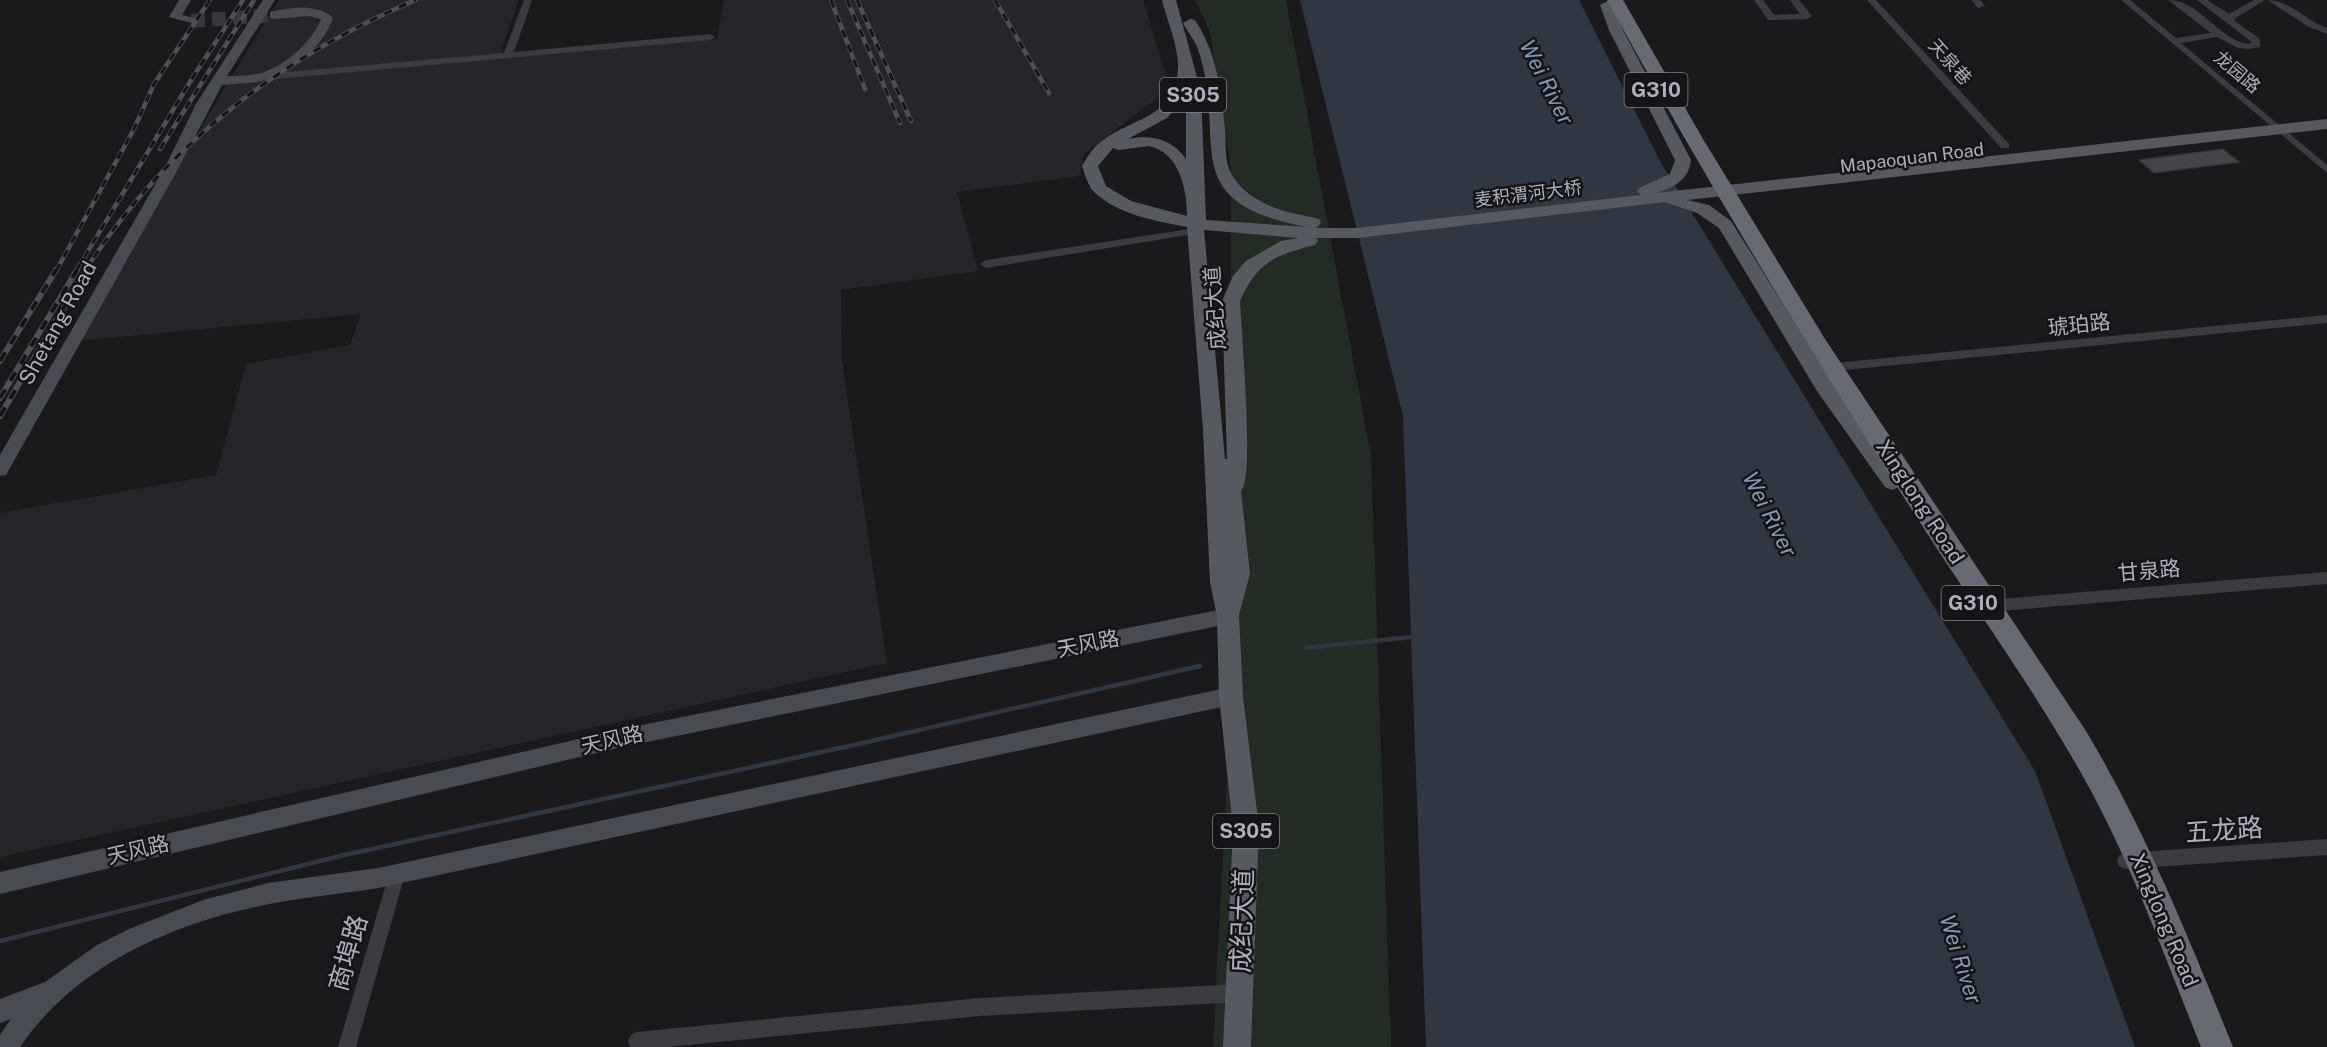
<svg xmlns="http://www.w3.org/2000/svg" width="2327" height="1047" viewBox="0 0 2327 1047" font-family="'Public Sans','Noto Sans SC',sans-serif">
<rect width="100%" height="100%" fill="#1a1a1d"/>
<polygon fill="#26262a" points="279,0 519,0 499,57 717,39 724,0 1143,0 1170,88 1084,154 1079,176 957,192 978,271 841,290 842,361 887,663 0,857 0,513 216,475 246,364 350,345 361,314 76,341 230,79"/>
<polygon fill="#222b24" points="1195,0 1286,0 1371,456 1391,1047 1213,1047 1231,696 1231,169 1210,32"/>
<polygon fill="#2f3842" points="1300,0 1579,0 1660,161 2035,771 2135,1047 1426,1047 1403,416"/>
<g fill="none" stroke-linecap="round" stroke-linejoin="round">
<g stroke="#2f3842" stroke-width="4.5">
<polyline points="1305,648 1411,637"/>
<polyline points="0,941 344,855 845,747 1200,666"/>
</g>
</g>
<polygon fill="#44454a" stroke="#343439" stroke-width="1.5" points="2223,149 2239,162 2154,173 2139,160"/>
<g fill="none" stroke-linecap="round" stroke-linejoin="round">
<polyline stroke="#37383d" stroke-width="14" stroke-dasharray="14 7" stroke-linecap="butt" points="191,21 274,15"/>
<g fill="#3b3c42" fill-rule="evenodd">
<polygon points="524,0 532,0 514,52 710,34 715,37 710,40 264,80 259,77 264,74 504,53"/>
<polygon points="1754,0 1763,0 1774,15 1800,14 1790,0 1799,0 1812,16 1807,19 1768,20"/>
<polygon points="1867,0 1876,0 2009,144 2009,148 2001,148"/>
<polygon points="1971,0 1980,0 1985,6 1978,8"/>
<path d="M2121,0h9l46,38 35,-5 -43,-33c32,0 48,38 80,44l4,-2 -55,-42h10l22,14 25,-14h11l-31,19 2,3 24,17v8l-12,2 -10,-1 -21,-11 -36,6 146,122v8z"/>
<path d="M2267,0c24,0 38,21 60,28v6l-18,-7z"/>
<polygon points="1196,228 1201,231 1200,233 986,268 980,264 986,260"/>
<polygon points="2327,315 2327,323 1834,371 1828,367 1834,363"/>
<polygon points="2327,572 2327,584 1975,613 1970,611 1968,607 1970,603 1975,601"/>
<polygon points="2327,839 2327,855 2125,869 2119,866 2117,861 2119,856 2125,853"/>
<polygon points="397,866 403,868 405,874 356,1047 338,1047 389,874 391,868"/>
<polygon points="1240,984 1246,987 1249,993 1246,999 1240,1002 980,1016 667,1047 630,1047 628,1041 631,1035 637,1032 980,998"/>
</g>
<g fill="#494b52" fill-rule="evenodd">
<polygon points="179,0 191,0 182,15 195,18 195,24 169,17"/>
<path d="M263,0h12l-48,76c11,0 23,0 34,-3 24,-7 51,-31 60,-54l-12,-3 -35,3 -4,-1v-6c18,-4 48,-9 63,6 -10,28 -40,55 -68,62 -14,4 -29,3 -43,5l-44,84 -172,306 -6,1v-21l164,-286 32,-65z"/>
<polygon points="1228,608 1235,611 1238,616 1235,621 1228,624 622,747 0,894 0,872 622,729"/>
<path d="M1231,687l7,3 3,6 -3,6 -7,3 -853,183c-42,7 -85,10 -127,20 -88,19 -180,63 -231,139h-20v-12l11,-16 -11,4v-24l45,-17 52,-37 32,-16 74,-29 65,-17 110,-15z"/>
</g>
<path fill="#575961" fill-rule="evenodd" d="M1162,0h14l25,92 5,128 102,7c-139,-25 -77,-89 -111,-180 -3,-8 -10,-16 -14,-24l7,-4 5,1c22,33 26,70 30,109 1,12 0,26 3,37 5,16 20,29 34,36 18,10 37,12 57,17l2,4 -5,5h41l284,-33 -4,-4 2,-3 31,-14 5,-14 -66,-130 -9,-25 7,-4 7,4 9,25 68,130c-2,20 -18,28 -35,33l671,-74v10l-640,71 22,5 22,16 100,160 68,96 3,5 -3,5 -7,3 -7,-3 -68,-96 -98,-163 -22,-15 -32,-11 -308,36h-41l2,3 -3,4c-40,10 -58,17 -75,56 1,27 15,179 1,190l9,83 -11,41 4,81 16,132 -8,219h-28l10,-219 -14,-132 -2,-80 -7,-34 -7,-152 -16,-203c-31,-6 -69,-12 -93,-35 -6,-6 -9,-18 -12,-26 6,-10 11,-19 20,-25 33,-25 77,-23 76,-78 -1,-20 -11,-43 -16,-63zM1186,97v62c-13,-20 -36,-25 -58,-20l39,-21zM1149,146c31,7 38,44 38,70l-56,-15 -25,-15 -8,-20 15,-18 6,2zM1204,230l94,8 -17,3 -35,20 -13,15 -11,25 5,158h-2z"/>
<path fill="#676973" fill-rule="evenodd" d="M1607,0h16l80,139 122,200 261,392c60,100 103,208 147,316h-32c-36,-90 -69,-182 -116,-267 -52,-93 -116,-180 -173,-270 -107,-167 -210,-336 -305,-510z"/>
<defs>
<g id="rail-far1">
<polyline points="831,0 865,89"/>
<polyline points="847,0 900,123"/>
<polyline points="857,0 911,121"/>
<polyline points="995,0 1049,93"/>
<polyline points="160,149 254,0"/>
<polyline points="56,271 134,129 154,84 210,0"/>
<polyline points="76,271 193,77 243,0"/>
<path d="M85,271c79,-125 196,-214 331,-271"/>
</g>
<g id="rail">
<polyline points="0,361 56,270"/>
<polyline points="0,398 77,270"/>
<polyline points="0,416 86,270"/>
</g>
</defs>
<use href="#rail-far1" stroke="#4e5057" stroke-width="4.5"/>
<use href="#rail" stroke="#4e5057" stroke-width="6"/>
<use href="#rail-far1" stroke="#151518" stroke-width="3" stroke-dasharray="8" stroke-linecap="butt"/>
<use href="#rail" stroke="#151518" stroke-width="4" stroke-dasharray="10" stroke-linecap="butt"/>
</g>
<g text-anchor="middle" stroke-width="5" stroke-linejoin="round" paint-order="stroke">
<g font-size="18" fill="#adb0bc" stroke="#151518">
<text transform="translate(1950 62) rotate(48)" y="6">天泉巷</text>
<text transform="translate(2237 72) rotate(40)" y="6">龙园路</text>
<text transform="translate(1912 158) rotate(-7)" y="6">Mapaoquan Road</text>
<text transform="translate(1528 194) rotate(-7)" y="6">麦积渭河大桥</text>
</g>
<g fill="#151518" stroke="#7f828b" stroke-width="1.5">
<rect x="1624.5" y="73" width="63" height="34" rx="4.5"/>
<rect x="1160" y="78" width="66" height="34" rx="4.5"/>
<rect x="1941.5" y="586" width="63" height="34" rx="4.5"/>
<rect x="1213" y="814" width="66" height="34" rx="4.5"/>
</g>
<g font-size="20" font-weight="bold" fill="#adb0bc">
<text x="1656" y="97">G310</text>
<text x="1193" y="102">S305</text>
<text x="1973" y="610">G310</text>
<text x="1246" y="838">S305</text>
</g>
<g font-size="21" fill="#adb0bc" stroke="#151518">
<text transform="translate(1215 308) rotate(-94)" y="7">成纪大道</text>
<text transform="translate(58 323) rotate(-61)" y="7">Shetang Road</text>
<text transform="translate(2079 325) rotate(-6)" y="7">琥珀路</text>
<text transform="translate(1920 502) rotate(57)" y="7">Xinglong Road</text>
<text transform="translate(2149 571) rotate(-5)" y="7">甘泉路</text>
<text transform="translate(1088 644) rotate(-11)" y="7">天风路</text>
<text transform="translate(612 740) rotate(-13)" y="7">天风路</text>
<text transform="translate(138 850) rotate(-13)" y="7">天风路</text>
<text transform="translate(2164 920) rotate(67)" y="7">Xinglong Road</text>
</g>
<g font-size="22" font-style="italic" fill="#839cb8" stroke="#151518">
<text transform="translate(1547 82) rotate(63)" y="8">Wei River</text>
<text transform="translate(1770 514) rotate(63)" y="8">Wei River</text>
<text transform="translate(1961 959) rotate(72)" y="8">Wei River</text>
</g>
<g font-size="26" fill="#adb0bc" stroke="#151518">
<text transform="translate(2224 830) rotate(-4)" y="9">五龙路</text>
<text transform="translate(1242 921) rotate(-88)" y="9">成纪大道</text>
<text transform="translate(348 953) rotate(-74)" y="9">商埠路</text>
</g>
</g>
</svg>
